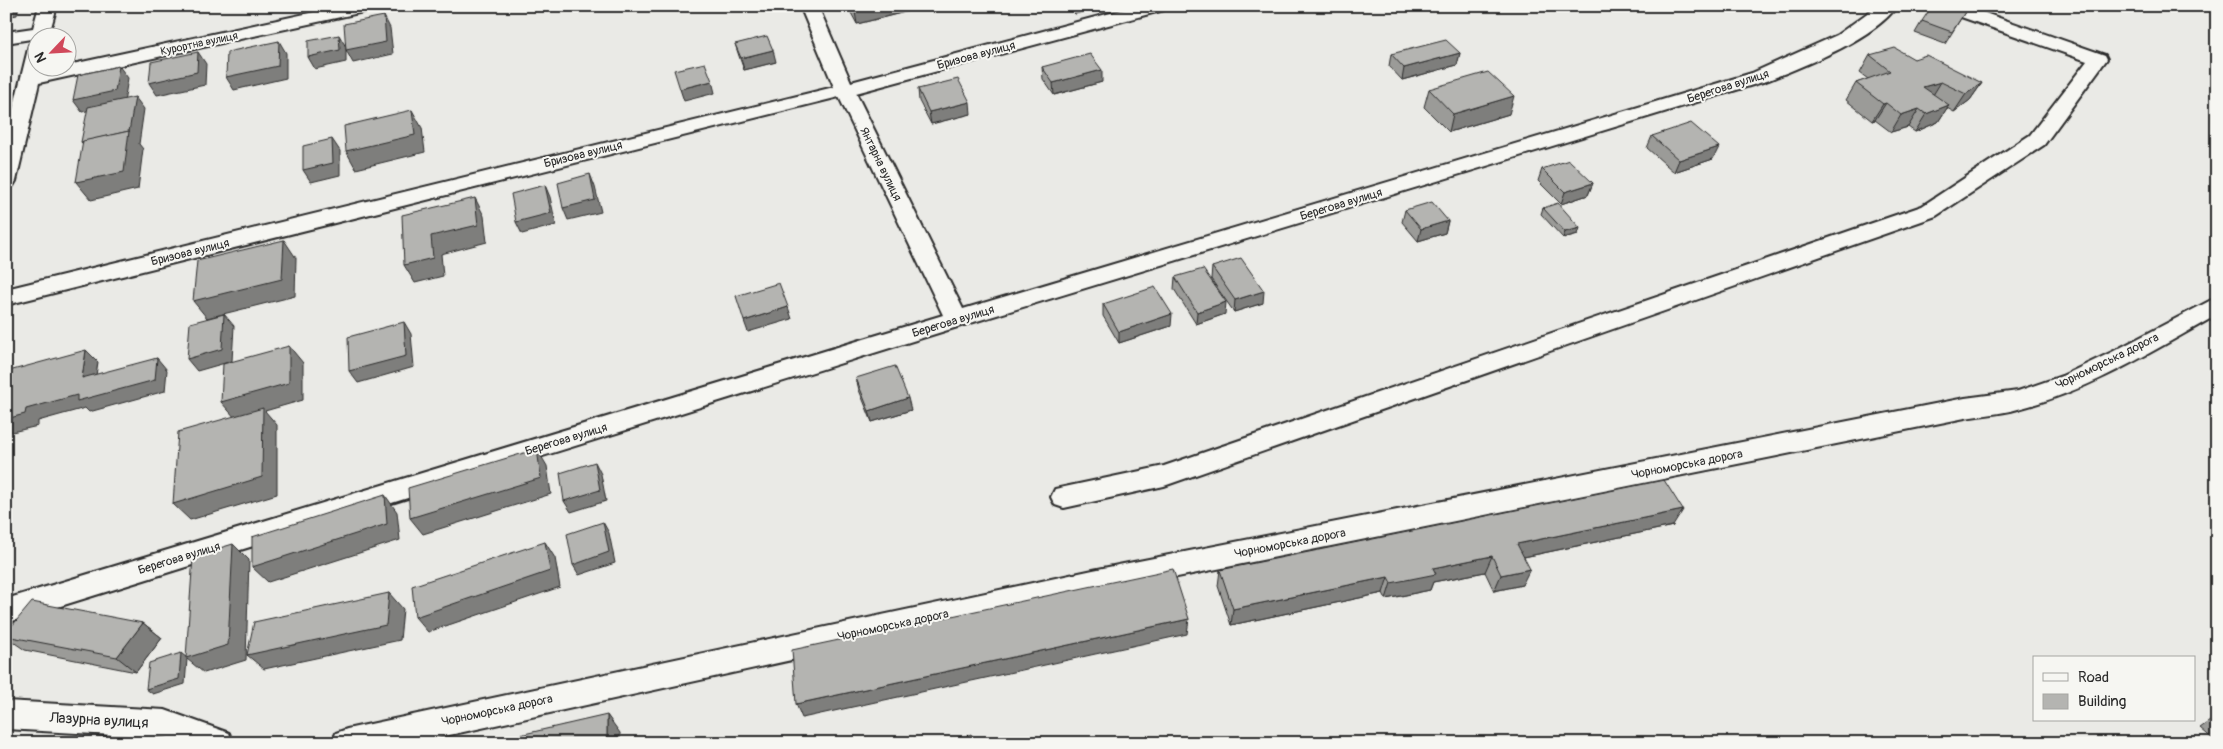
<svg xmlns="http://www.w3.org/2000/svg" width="2223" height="749" viewBox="0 0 2223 749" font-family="Pangolin,sans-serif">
<rect width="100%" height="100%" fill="#eaeae6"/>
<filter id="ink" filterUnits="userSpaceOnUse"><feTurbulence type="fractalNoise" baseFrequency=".02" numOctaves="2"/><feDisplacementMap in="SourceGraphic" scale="10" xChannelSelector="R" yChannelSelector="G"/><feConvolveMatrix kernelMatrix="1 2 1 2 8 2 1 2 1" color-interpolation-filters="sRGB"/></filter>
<g filter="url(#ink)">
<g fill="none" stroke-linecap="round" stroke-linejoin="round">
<defs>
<g id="minor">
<polygon points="39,6 57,6 48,38 38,38 38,68 42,68 41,71 68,68 68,65 342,6 377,6 374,10 368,11 39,83 16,181 13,186 6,188 6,138 29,45 32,41 31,39 6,43 6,32 33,28"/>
<path d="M800,6h18l33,76 286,-76h30l-3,4 -308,83 107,216 789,-236 85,-38 40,-29h20c-24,34 -94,60 -131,75l-802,244 -958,298v-24l937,-284 -104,-218 -833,208v-16l828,-202z"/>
<polygon points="1938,6 1965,6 2105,55 2107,59 2044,145 1936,216 1164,486 1064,508 1055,505 1051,497 1055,489 1164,466 1922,206 2030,135 2087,61 1941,10"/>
<path d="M2217,297v18c-64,36 -128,76 -199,94 -17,5 -36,6 -53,9l-872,176 -680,149h-81l4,-10 11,-4 746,-159 872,-172 53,-7 44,-15 50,-24z"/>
<polygon points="6,701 165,710 229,733 233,743 178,743 165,738 6,729"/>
</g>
</defs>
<use href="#minor" stroke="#2b2b2b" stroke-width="4"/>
<use href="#minor" fill="#f6f6f2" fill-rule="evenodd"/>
</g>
<g fill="#9b9b98" stroke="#2b2b2b">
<polygon points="849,6 912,6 913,10 857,24 850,11"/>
<polygon points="1069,6 1105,6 1075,14"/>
<polygon points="1965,12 1945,44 1915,33 1922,21"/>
<polygon points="735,44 776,62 744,70 739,56"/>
<polygon points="1460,53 1457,65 1402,80 1389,66 1391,54"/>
<polygon points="1870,55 1914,59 1982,83 1970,100 1954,112 1947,108 1938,122 1915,132 1908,127 1891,132 1875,120 1872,121 1846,100 1856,83 1868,79 1860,73"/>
<polygon points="1042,67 1102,82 1054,95 1043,79"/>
<polygon points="918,89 971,114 931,124 919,101"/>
<polygon points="1429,89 1509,114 1449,132 1424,107"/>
<polygon points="1652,136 1713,159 1674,172 1647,148"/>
<polygon points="1542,169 1593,183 1588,195 1561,204 1538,181"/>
<polygon points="1543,208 1578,234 1563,238 1541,214"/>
<polygon points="1405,210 1448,221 1445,233 1418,241 1402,222"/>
<polygon points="1212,267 1263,303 1234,312 1211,279"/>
<polygon points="1175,277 1225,314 1196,324 1174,289"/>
<polygon points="1103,304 1171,326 1119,343 1103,316"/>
<polygon points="856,378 911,410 872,422 859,390"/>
<polygon points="1673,526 1524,557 1522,585 1494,591 1485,572 1433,582 1430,590 1386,599 1383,593 1231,625 1218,586 1220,570"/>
<polygon points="143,623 162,638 136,672 25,650 6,637 6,633"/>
<polygon points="2217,716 2217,743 2212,743 2215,741 2200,728"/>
</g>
<g fill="#7e7e7c" stroke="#2b2b2b">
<polygon points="6,6 19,6 17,15 6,17"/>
<polygon points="879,6 912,6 913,10 857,24 855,12"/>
<polygon points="1074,6 1105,6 1075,14"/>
<polygon points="384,16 390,28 393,54 353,63 346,50"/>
<polygon points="339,35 346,47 346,62 315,69 308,57"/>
<polygon points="279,41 286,53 286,78 234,90 226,77"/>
<polygon points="6,45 11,51 6,71"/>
<polygon points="773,50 776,62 744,70 741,58"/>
<polygon points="198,52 206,64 205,85 157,95 149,83"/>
<polygon points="1460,53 1457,65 1402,80 1404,68"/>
<polygon points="119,66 128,78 124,103 82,112 73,100"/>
<polygon points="1102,70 1102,82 1054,95 1053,83"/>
<polygon points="712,81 715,93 684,101 680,89"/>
<polygon points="1941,82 1930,100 1923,87"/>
<polygon points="1982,83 1970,100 1954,112 1966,94"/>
<polygon points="1514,96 1509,114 1449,132 1453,114"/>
<polygon points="135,97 144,109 139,144 143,149 138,189 91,200 76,182 91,154 81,142"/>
<polygon points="970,102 971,114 931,124 929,112"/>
<polygon points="1886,103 1875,120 1872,121 1883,104"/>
<polygon points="1949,105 1938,122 1915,132 1926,114"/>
<polygon points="1919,109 1908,127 1891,132 1901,115"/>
<polygon points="412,110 422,128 425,152 356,169 346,151"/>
<polygon points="332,139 340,151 340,175 311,182 303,170"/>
<polygon points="1719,147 1713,159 1674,172 1679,160"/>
<polygon points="590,174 595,187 601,212 568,220 563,208"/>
<polygon points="1593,183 1588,195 1561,204 1565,192"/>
<polygon points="545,185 550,197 556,225 522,234 516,222"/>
<polygon points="475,198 484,216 487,242 441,254 443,276 415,283 404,265 431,236"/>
<polygon points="1448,221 1445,233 1418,241 1421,229"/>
<polygon points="1580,228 1578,234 1563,238 1565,232"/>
<polygon points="284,240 296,258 295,296 207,318 193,301"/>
<polygon points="1264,291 1263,303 1234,312 1235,300"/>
<polygon points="1226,302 1225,314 1196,324 1197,312"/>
<polygon points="788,307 792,319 748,332 744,321"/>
<polygon points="224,314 234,326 232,361 197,371 187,359"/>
<polygon points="1172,314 1171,326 1119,343 1119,332"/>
<polygon points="404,322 411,334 414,367 358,383 349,371"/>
<polygon points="289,346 303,363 303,400 265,411 277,425 277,494 190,520 173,504 236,419 221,402"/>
<polygon points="86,350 98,362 94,389 82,378"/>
<polygon points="157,358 167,370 165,391 89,412 85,408 38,421 38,426 12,432 6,427 6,419 26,409"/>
<polygon points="908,398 911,410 872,422 869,411"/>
<polygon points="537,449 547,466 551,494 423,534 410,518"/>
<polygon points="595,462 601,474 606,501 571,512 564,501"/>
<polygon points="385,495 397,512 400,540 268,582 252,567"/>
<polygon points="1683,510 1673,526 1509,560 1517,544"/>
<polygon points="603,522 609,533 615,563 579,575 573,565"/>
<polygon points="545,542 555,558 560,587 428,632 415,617"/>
<polygon points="233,544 249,560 246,660 204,673 187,659 185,684 153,694 146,689 181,653 187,658"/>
<polygon points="1492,556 1485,572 1433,582 1430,590 1386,599 1391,583 1433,568"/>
<polygon points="1530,569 1522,585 1494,591 1501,575"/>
<polygon points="1388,577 1383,593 1231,625 1233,609"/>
<polygon points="389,593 403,609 400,640 264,669 247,655"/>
<polygon points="1189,619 1187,634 802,718 796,704"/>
<polygon points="143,623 162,638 136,672 117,657"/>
<polygon points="607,715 620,733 620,743 607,743"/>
</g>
<g fill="#b4b4b1" stroke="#2b2b2b">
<polygon points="852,6 879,6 855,12"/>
<polygon points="1932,6 1949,6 1965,12 1952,32 1922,21"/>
<polygon points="384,16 386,42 346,50 344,24"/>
<polygon points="339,35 340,50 308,57 308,41"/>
<polygon points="767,36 773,50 741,58 735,44"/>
<polygon points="1446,40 1460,53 1404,68 1391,54"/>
<polygon points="279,41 278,66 226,77 227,52"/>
<polygon points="1895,48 1914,59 1926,55 1982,83 1966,94 1941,82 1923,87 1949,105 1926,114 1919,109 1901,115 1886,103 1883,104 1856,83 1890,71 1870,55"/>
<polygon points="198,52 197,72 149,83 151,62"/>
<polygon points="1090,54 1102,70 1053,83 1042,67"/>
<polygon points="705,63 712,81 680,89 674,70"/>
<polygon points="119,66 115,91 73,100 78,75"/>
<polygon points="1488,72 1514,96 1453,114 1429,89"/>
<polygon points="958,79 970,102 929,112 918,89"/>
<polygon points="135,97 129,132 129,131 81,142 88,107"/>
<polygon points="412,110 415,135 346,151 344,126"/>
<polygon points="1691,123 1719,147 1679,160 1652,136"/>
<polygon points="129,131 124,172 76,182 83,141"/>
<polygon points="332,139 333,163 303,170 303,146"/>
<polygon points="1569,160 1593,183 1565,192 1542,169"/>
<polygon points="590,174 595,200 563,208 558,183"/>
<polygon points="545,185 551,213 516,222 511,194"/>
<polygon points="475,198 478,225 431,236 433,258 404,265 402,215"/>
<polygon points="1432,202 1448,221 1421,229 1405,210"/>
<polygon points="1558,203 1580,228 1565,232 1543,208"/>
<polygon points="284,240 282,279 193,301 197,261"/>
<polygon points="1241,258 1264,291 1235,300 1212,267"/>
<polygon points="1203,269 1226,302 1197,312 1175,277"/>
<polygon points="779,283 788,307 744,321 736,296"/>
<polygon points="1155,287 1172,314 1119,332 1103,304"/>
<polygon points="224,314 222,349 187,359 190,323"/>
<polygon points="404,322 406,356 349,371 348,337"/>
<polygon points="289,346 289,383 221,402 223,364"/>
<polygon points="86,350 82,378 157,358 155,380 77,401 77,395 26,409 25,414 6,419 6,384 9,371"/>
<polygon points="895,366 908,398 869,411 856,378"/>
<polygon points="263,408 262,477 173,504 178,432"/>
<polygon points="537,449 541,478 410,518 408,488"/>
<polygon points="595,462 600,490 564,501 560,473"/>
<polygon points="1664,480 1683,510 1517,544 1530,569 1501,575 1492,556 1433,568 1436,574 1391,583 1388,577 1233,609 1220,570"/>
<polygon points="385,495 387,524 252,567 252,537"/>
<polygon points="603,522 609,552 573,565 567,534"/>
<polygon points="545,542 550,571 415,617 412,586"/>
<polygon points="233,544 228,645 186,658 193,556"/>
<polygon points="1173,569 1189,619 796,704 792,650"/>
<polygon points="389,593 386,625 247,655 254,622"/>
<polygon points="32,602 143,623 117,657 6,636 6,633"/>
<polygon points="181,653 179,679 146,689 149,663"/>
<polygon points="607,715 607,743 485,743"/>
<polygon points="971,734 975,743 950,743"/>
</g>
</g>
<g text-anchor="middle" stroke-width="4" stroke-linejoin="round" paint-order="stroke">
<g font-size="11" fill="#2b2b2b" stroke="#f6f6f2">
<text transform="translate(199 43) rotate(-12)" y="4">Курортна вулиця</text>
</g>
<g font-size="12" fill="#2b2b2b" stroke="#f6f6f2">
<text transform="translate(976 55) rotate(-15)" y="4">Бризова вулиця</text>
<text transform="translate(1728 86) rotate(-18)" y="4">Берегова вулиця</text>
<text transform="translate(583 154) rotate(-14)" y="4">Бризова вулиця</text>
<text transform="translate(881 164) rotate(64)" y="4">Янтарна вулиця</text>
<text transform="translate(1341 204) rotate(-17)" y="4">Берегова вулиця</text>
<text transform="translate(190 252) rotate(-14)" y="4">Бризова вулиця</text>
<text transform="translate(953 321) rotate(-17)" y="4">Берегова вулиця</text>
<text transform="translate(2107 361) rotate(-26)" y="4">Чорноморська дорога</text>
<text transform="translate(566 439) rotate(-17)" y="4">Берегова вулиця</text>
<text transform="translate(1687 464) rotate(-11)" y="4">Чорноморська дорога</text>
<text transform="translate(1290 543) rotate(-11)" y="4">Чорноморська дорога</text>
<text transform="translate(179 558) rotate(-17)" y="4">Берегова вулиця</text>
<text transform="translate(893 625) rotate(-12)" y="4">Чорноморська дорога</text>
<text transform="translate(497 710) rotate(-12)" y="4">Чорноморська дорога</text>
</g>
<g font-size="15" fill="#2b2b2b" stroke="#f6f6f2">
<text transform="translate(99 720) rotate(3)" y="5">Лазурна вулиця</text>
</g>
</g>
<rect width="2223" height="749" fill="none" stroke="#f6f6f2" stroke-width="25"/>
<rect x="12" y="12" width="2198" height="724" fill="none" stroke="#2b2b2b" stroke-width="2" filter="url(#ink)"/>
<rect x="2033" y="656" width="162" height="65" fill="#f6f6f2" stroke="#a5a5a2"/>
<rect x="2043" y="673" width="25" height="8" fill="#f6f6f2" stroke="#a5a5a2"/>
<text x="2078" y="682" font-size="15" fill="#2b2b2b">Road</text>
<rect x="2043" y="694" width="25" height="15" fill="#b4b4b1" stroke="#a5a5a2"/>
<text x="2078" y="706" font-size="15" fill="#2b2b2b">Building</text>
<g transform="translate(52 52) rotate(245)"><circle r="24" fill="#f6f6f2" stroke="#a5a5a2"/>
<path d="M0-4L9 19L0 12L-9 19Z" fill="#d1495b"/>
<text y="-8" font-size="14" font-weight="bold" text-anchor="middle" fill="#2b2b2b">N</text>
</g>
</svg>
